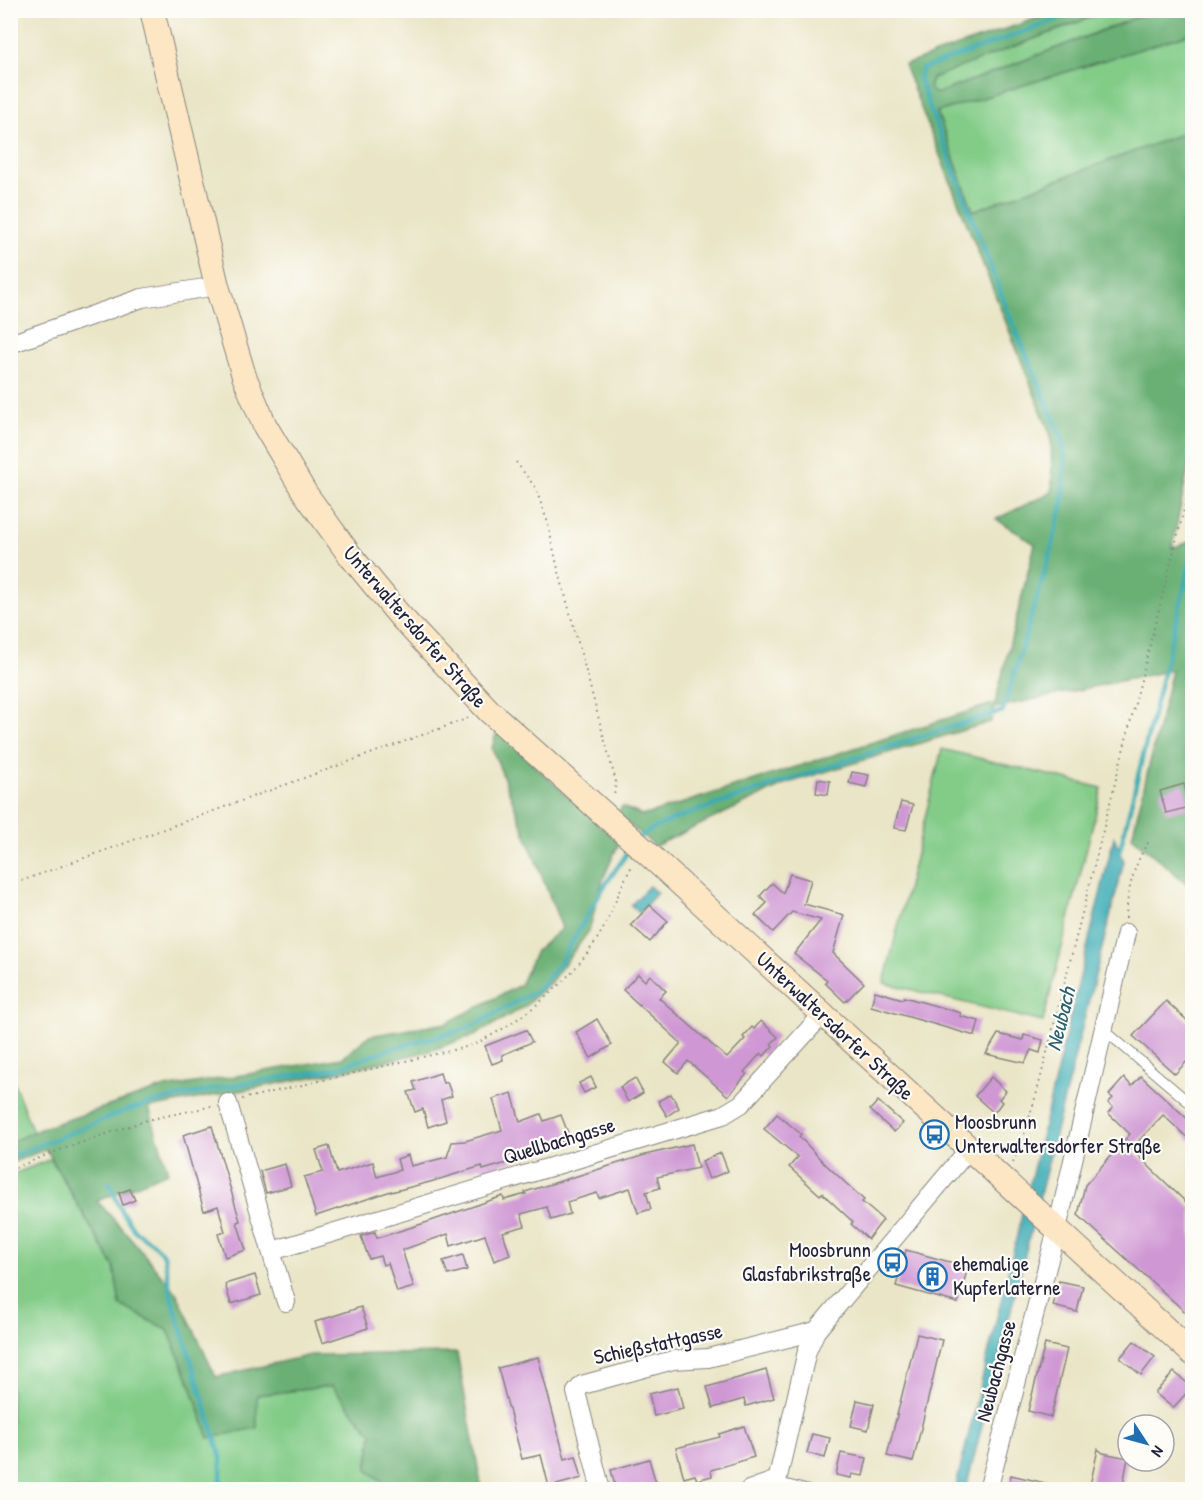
<svg xmlns="http://www.w3.org/2000/svg" width="1203" height="1500" viewBox="0 0 1203 1500" font-family="'Patrick Hand',sans-serif">
<rect width="100%" height="100%" fill="#fdfcf7"/>
<filter id="ink" filterUnits="userSpaceOnUse"><feTurbulence type="fractalNoise" baseFrequency=".0167" numOctaves="2"/><feDisplacementMap in="SourceGraphic" scale="12" xChannelSelector="R" yChannelSelector="G"/><feConvolveMatrix kernelMatrix="1 2 1 2 8 2 1 2 1" color-interpolation-filters="sRGB"/></filter>
<filter id="wash" filterUnits="userSpaceOnUse"><feTurbulence type="fractalNoise" baseFrequency=".008" numOctaves="4" result="noise"/><feDisplacementMap in="SourceGraphic" scale="24" xChannelSelector="R" yChannelSelector="G"/><feGaussianBlur stdDeviation="1.35" result="paint"/><feColorMatrix in="noise" values="0 0 0 0 0 0 0 0 0 0 0 0 0 0 0 0 0 1.4 0 .05"/><feComposite in="paint" operator="in"/></filter>
<g filter="url(#wash)">
<rect width="100%" height="100%" fill="#eae5c6"/>
<g fill="#83cc88" stroke="#527762" stroke-width="1.5">
<polygon points="1107,11 1153,11 936,94 929,89 932,78"/>
<polygon points="1192,33 1192,130 973,211 937,112"/>
<polygon points="942,749 1102,788 1043,1022 884,983"/>
<polygon points="10,1073 33,1132 11,1142 10,1142"/>
<polygon points="51,1159 114,1267 120,1305 168,1330 191,1386 209,1438 257,1395 332,1386 372,1434 367,1470 393,1489 11,1490 11,1175"/>
</g>
<g fill="#6ab074" stroke="#466958" stroke-width="1.5">
<polygon points="1057,11 1107,11 932,78 929,89 936,94 1153,11 1192,11 1192,33 937,112 973,211 1192,130 1192,450 1172,548 1192,541 1192,888 1132,837 1172,670 994,708 991,722 788,783 655,846 617,814 622,807 642,815 649,814 995,703 1035,544 996,519 1052,492 1051,436 904,65"/>
<polygon points="497,731 619,843 603,879 589,931 550,983 524,1007 477,1034 430,1051 338,1072 149,1108 168,1172 97,1201 129,1236 177,1294 216,1377 311,1355 457,1353 482,1489 393,1489 367,1470 372,1434 332,1386 257,1395 257,1428 209,1438 191,1386 168,1330 120,1305 114,1267 46,1149 11,1163 11,1142 40,1129 159,1089 342,1058 369,1036 447,1023 520,985 536,951 562,928 492,748"/>
</g>
<g fill="#39abb4" stroke="#2e6678" stroke-width="1.5">
<polygon points="1114,837 1124,861 966,1489 955,1490"/>
<polygon points="649,886 657,893 639,913 631,905"/>
</g>
<g fill="none" stroke-linecap="round" stroke-linejoin="round">
<g stroke="#39abb4" stroke-width="4.5">
<path d="M639,838c10,-12 70,-31 88,-37 92,-31 183,-62 276,-90l48,-160 12,-49 2,-42 -4,-24 -53,-124 -89,-233 3,-10 161,-59"/>
<polyline points="1119,853 1192,556"/>
<polyline points="10,1157 128,1110 160,1101 230,1086 334,1069 391,1049 469,1028 538,990 561,961 605,885 630,849"/>
<polyline points="109,1183 121,1210 135,1231 152,1243 164,1255 171,1295 221,1457 221,1490"/>
</g>
</g>
<g id="blocks">
<g fill="#cf97d4">
<polygon points="852,772 869,775 866,787 849,783"/>
<polygon points="818,779 830,781 828,795 816,793"/>
<polygon points="1184,784 1190,807 1166,813 1160,791"/>
<polygon points="901,802 913,805 906,830 894,828"/>
<polygon points="790,874 811,880 804,904 844,915 833,953 864,983 845,1002 825,983 827,980 794,954 821,920 792,912 773,932 755,915 767,903 760,896 772,883 783,893"/>
<polygon points="650,905 668,921 650,942 631,925"/>
<polygon points="638,974 645,981 650,975 666,991 659,998 727,1058 745,1039 743,1037 752,1027 754,1029 761,1021 778,1037 771,1044 773,1046 764,1056 761,1053 744,1072 747,1074 728,1096 688,1061 678,1073 665,1062 681,1043 623,990"/>
<polygon points="875,991 903,999 904,997 961,1013 960,1016 979,1021 975,1036 871,1006"/>
<polygon points="1166,1001 1192,1025 1192,1056 1175,1074 1133,1036"/>
<polygon points="597,1019 612,1045 591,1058 576,1032"/>
<polygon points="526,1030 532,1042 502,1055 503,1060 492,1064 485,1046"/>
<polygon points="998,1034 1023,1040 1024,1035 1043,1040 1040,1053 1031,1050 1025,1063 986,1054"/>
<polygon points="440,1073 443,1083 447,1082 452,1096 441,1100 446,1121 428,1127 423,1109 415,1112 408,1092 416,1090 413,1082"/>
<polygon points="1141,1076 1192,1123 1192,1142 1163,1115 1131,1149 1192,1208 1192,1318 1078,1215 1085,1185 1130,1134 1108,1113 1113,1107 1108,1103 1113,1098 1109,1095 1124,1078 1132,1086"/>
<polygon points="591,1077 596,1087 584,1093 579,1083"/>
<polygon points="991,1077 1006,1091 999,1099 1002,1102 994,1113 975,1096"/>
<polygon points="635,1078 643,1093 628,1102 620,1087"/>
<polygon points="512,1093 520,1122 541,1114 544,1121 561,1115 570,1138 530,1154 530,1156 483,1170 482,1166 430,1182 391,1192 391,1191 316,1216 304,1177 323,1172 316,1150 329,1146 337,1173 373,1162 377,1177 400,1170 397,1159 408,1155 411,1166 447,1157 452,1142 465,1141 502,1130 493,1099"/>
<polygon points="671,1094 679,1108 667,1116 658,1101"/>
<polygon points="878,1101 903,1123 894,1132 870,1110"/>
<polygon points="777,1114 801,1134 799,1136 822,1161 864,1200 862,1202 883,1220 868,1239 851,1224 853,1222 822,1193 820,1195 789,1167 798,1157 764,1129"/>
<polygon points="212,1126 240,1221 237,1222 246,1250 225,1257 218,1234 225,1232 218,1206 204,1211 183,1135"/>
<polygon points="692,1144 698,1168 657,1177 660,1188 646,1192 651,1209 638,1213 630,1188 599,1198 597,1193 567,1202 570,1214 551,1220 547,1207 521,1214 525,1226 503,1232 510,1255 494,1261 485,1235 451,1246 448,1234 402,1250 414,1287 397,1292 388,1263 383,1265 380,1256 369,1259 361,1236 375,1232 377,1238 428,1222 503,1196 504,1200 526,1194 525,1192 645,1155"/>
<polygon points="721,1153 728,1171 709,1179 702,1161"/>
<polygon points="285,1164 291,1186 266,1193 260,1171"/>
<polygon points="130,1189 135,1200 123,1205 119,1193"/>
<polygon points="906,1250 968,1267 958,1303 896,1286"/>
<polygon points="463,1255 467,1270 448,1275 443,1261"/>
<polygon points="255,1275 261,1295 231,1304 225,1284"/>
<polygon points="1059,1281 1083,1286 1077,1312 1053,1306"/>
<polygon points="361,1307 368,1328 322,1343 315,1322"/>
<polygon points="917,1334 942,1340 913,1462 887,1456"/>
<polygon points="1134,1341 1155,1357 1141,1375 1120,1358"/>
<polygon points="1045,1344 1067,1349 1051,1417 1028,1411"/>
<polygon points="538,1357 565,1459 576,1456 582,1478 549,1487 541,1455 522,1459 498,1368"/>
<polygon points="766,1370 774,1398 746,1406 744,1399 713,1408 707,1387"/>
<polygon points="1174,1372 1192,1387 1173,1408 1155,1393"/>
<polygon points="678,1387 683,1409 654,1416 649,1394"/>
<polygon points="857,1400 874,1404 868,1430 851,1426"/>
<polygon points="744,1426 754,1457 711,1470 712,1476 697,1480 695,1475 684,1478 676,1448 720,1437 719,1434"/>
<polygon points="812,1434 830,1438 825,1458 807,1453"/>
<polygon points="1098,1449 1103,1453 1128,1458 1122,1490 1089,1490"/>
<polygon points="841,1453 867,1458 863,1476 852,1474 851,1478 836,1475"/>
<polygon points="649,1459 658,1490 616,1490 611,1470"/>
<polygon points="1011,1475 1054,1485 1053,1490 1008,1490"/>
</g>
</g>
</g>
<g filter="url(#ink)">
<use href="#blocks" fill-opacity="0" stroke="#868480" stroke-width="1.5"/>
<g fill="none" stroke-linecap="round" stroke-linejoin="round">
<defs>
<g id="service">
<polyline points="1103,1029 1192,1105"/>
<polyline points="777,1482 807,1490"/>
</g>
<g id="minor">
<polyline points="10,344 142,298 217,286"/>
<polyline points="228,1103 286,1302"/>
<polyline points="272,1251 723,1115 741,1104 823,1014"/>
<polyline points="601,1490 576,1392 582,1385 673,1360 708,1358 816,1331"/>
<polyline points="749,1490 777,1480"/>
<polyline points="775,1490 807,1351 816,1331 969,1149"/>
<polyline points="988,1490 1057,1229 1126,933"/>
</g>
<polyline id="secondary" points="152,10 217,286 244,376 265,426 305,493 349,554 400,616 489,711 645,851 1192,1353"/>
</defs>
<use href="#service" stroke="#868480" stroke-width="11"/>
<use href="#minor" stroke="#868480" stroke-width="20"/>
<use href="#secondary" stroke="#868480" stroke-width="26"/>
<g stroke="#868480" stroke-width="2" stroke-dasharray="1.5 4.5" stroke-linecap="butt">
<polyline points="516,462 535,487 547,520 557,565 616,782 614,796"/>
<polyline points="10,885 469,718"/>
<path d="M1126,918c1,-26 8,-55 23,-77"/>
<path d="M242,1099l228,-53c50,-22 106,-68 133,-117 11,-20 17,-43 29,-63"/>
<polyline points="1013,1162 1022,1141 1037,1092 1192,478"/>
<polyline points="10,1170 54,1152 147,1120 213,1106"/>
</g>
<use href="#service" stroke="#fff" stroke-width="9"/>
<use href="#minor" stroke="#fff" stroke-width="18"/>
<use href="#secondary" stroke="#fce6c4" stroke-width="24"/>
</g>
</g>
<defs>
<symbol id="bus-ring" viewBox="-11 -11 22 22"><circle r="9.5" fill="#fdfcf7" stroke="#1f6fb2" stroke-width="1.5"/><path d="M-5-6H5V4H4V6H2V4H-2V6H-4V4H-5ZM-3.5-4V0h7V-4ZM-3.5 1.2v1.5H-2V1.2ZM2 1.2v1.5H3.5V1.2Z" fill="#1f6fb2"/></symbol>
<symbol id="building-ring" viewBox="-11 -11 22 22"><circle r="9.5" fill="#fdfcf7" stroke="#1f6fb2" stroke-width="1.5"/><path d="M-4-6H4V6H1V3H-1V6H-4ZM-2.5-4.3h1.7v1.8h-1.7ZM.8-4.3h1.7v1.8H.8ZM-2.5-1h1.7V.8h-1.7ZM.8-1h1.7V.8H.8Z" fill="#1f6fb2"/></symbol>
</defs>
<g fill-rule="evenodd">
<use href="#bus-ring" x="918" y="1118" width="33" height="33"/>
<use href="#bus-ring" x="876" y="1246" width="33" height="33"/>
<use href="#building-ring" x="916" y="1260" width="33" height="33"/>
</g>
<g text-anchor="middle" stroke-width="4.5" stroke-linejoin="round" paint-order="stroke">
<g font-size="21" fill="#22223b" stroke="#fdfcf7">
<text transform="translate(415 627) rotate(49)" y="7">Unterwaltersdorfer Straße</text>
<text transform="translate(835 1026) rotate(43)" y="7">Unterwaltersdorfer Straße</text>
<text transform="translate(559 1141) rotate(-17)" y="7">Quellbachgasse</text>
<text transform="translate(658 1344) rotate(-12)" y="7">Schießstattgasse</text>
<text transform="translate(996 1371) rotate(-75)" y="7">Neubachgasse</text>
</g>
<g font-size="21" fill="#22223b" stroke="#fdfcf7" text-anchor="start">
<text x="955" y="1129">Moosbrunn<tspan x="955" dy="24">Unterwaltersdorfer Straße</tspan></text>
<text x="871" y="1257" text-anchor="end">Moosbrunn<tspan x="871" dy="24">Glasfabrikstraße</tspan></text>
<text x="953" y="1271">ehemalige<tspan x="953" dy="24">Kupferlaterne</tspan></text>
</g>
<g font-size="22" font-style="italic" fill="#2c6071" stroke="#fdfcf7">
<text transform="translate(1060 1019) rotate(-76)" y="8">Neubach</text>
</g>
</g>
<rect width="1203" height="1500" fill="none" stroke="#fdfcf7" stroke-width="36"/>
<g transform="translate(1146 1443) rotate(126)"><circle r="28" fill="#fdfcf7" stroke="#a5a5ac" stroke-width="1.5"/>
<path d="M0-4.5L10 22L0 15L-10 22Z" fill="#1f6fb2"/>
<text y="-9" font-size="16" font-weight="bold" text-anchor="middle" fill="#22223b">N</text>
</g>
</svg>
